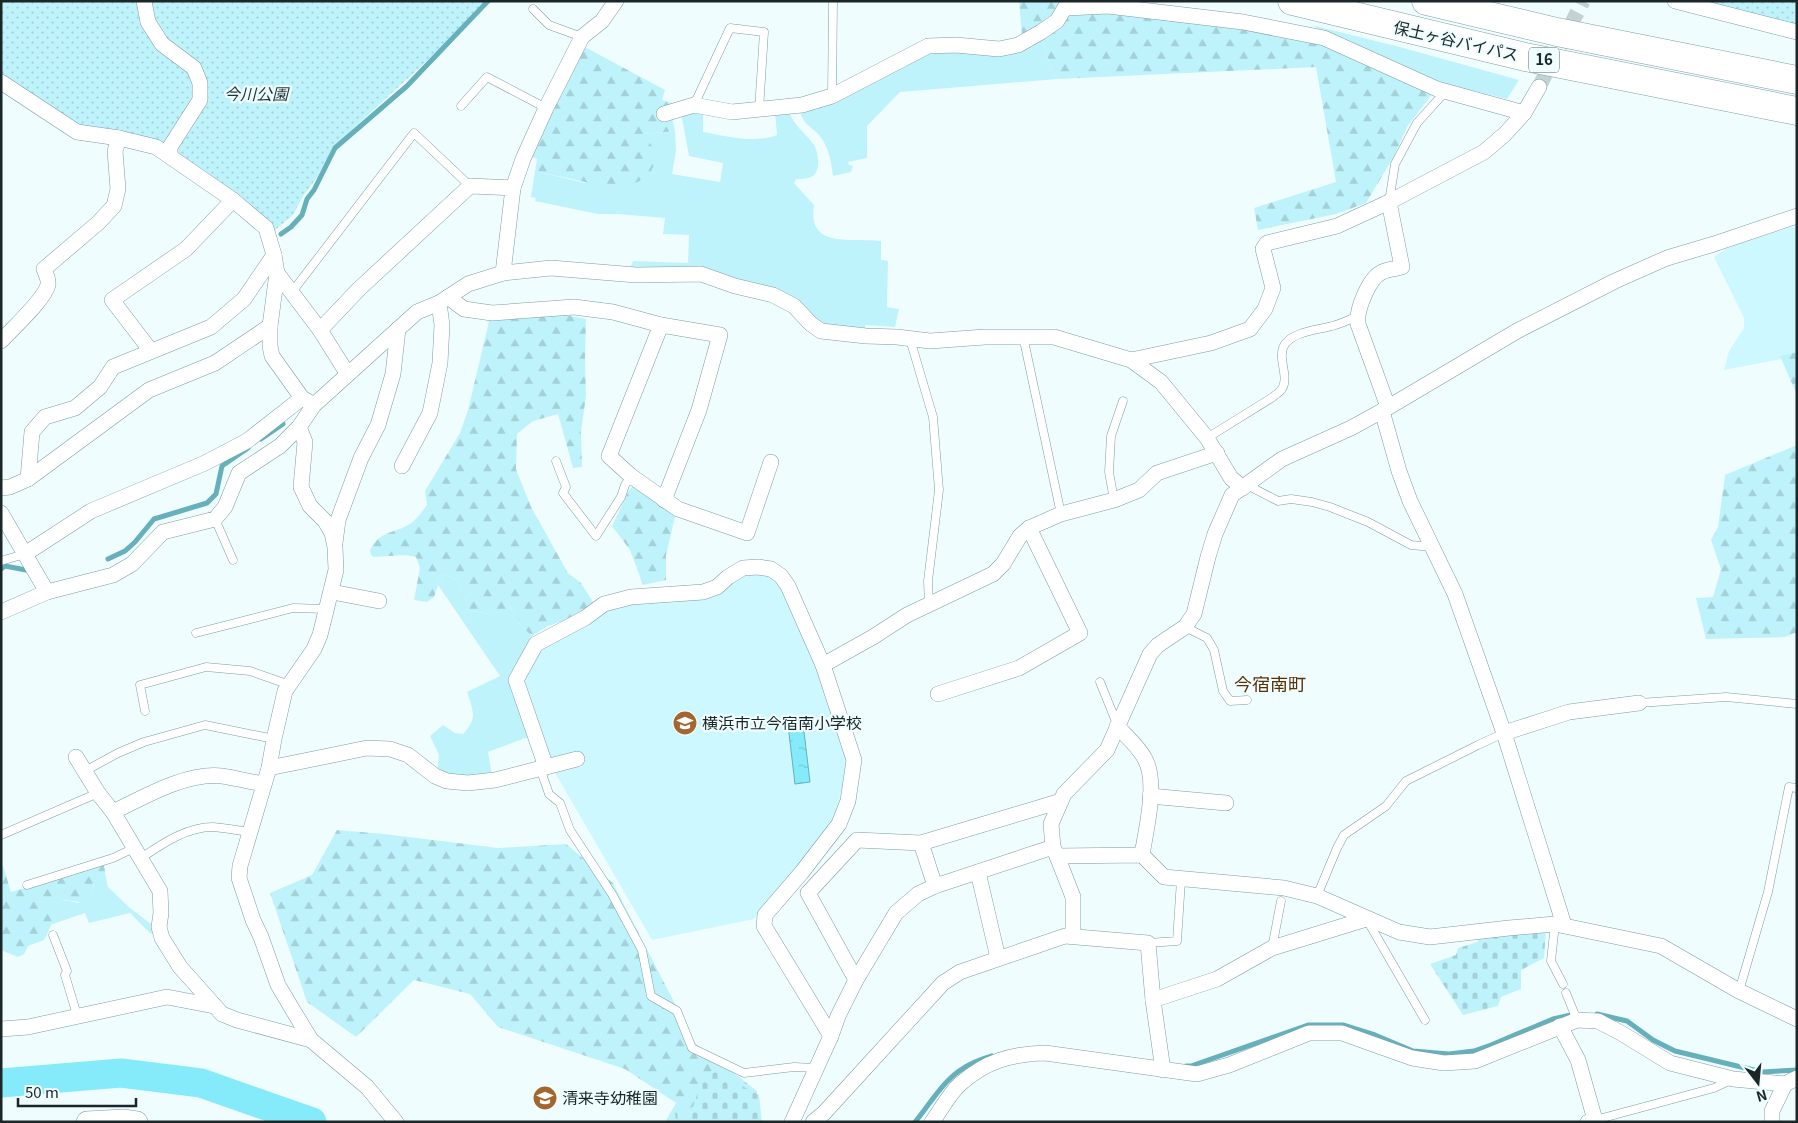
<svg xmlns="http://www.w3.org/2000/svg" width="1798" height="1123" viewBox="0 0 1798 1123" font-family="Georgia,'Noto Sans JP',serif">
<defs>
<pattern id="forest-firs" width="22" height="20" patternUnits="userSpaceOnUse" patternTransform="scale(1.25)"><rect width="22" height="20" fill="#bff3fb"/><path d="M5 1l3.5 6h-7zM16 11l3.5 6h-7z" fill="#a4d0d7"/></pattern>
<pattern id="cemetery-stones" width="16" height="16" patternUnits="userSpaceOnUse" patternTransform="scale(1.25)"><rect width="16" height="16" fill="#bff3fb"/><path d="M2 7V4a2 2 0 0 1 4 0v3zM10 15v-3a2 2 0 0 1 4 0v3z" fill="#a4d0d7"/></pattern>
<pattern id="park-dots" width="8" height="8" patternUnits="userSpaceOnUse" patternTransform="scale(1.25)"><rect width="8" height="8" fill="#bff3fb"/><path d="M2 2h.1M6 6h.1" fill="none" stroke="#a4d0d7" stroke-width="1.8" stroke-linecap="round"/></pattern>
<pattern id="water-ripples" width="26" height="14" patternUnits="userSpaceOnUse" patternTransform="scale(1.25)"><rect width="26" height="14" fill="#85ebfa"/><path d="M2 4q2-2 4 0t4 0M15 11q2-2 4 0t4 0" fill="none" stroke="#72c9d6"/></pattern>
</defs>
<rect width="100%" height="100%" fill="#f0fdff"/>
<g fill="#cdf8ff">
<polygon points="1797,225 1797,356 1724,370 1729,351 1744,328 1744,318 1714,257 1727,248"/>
<polygon points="745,572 768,574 778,581 810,650 848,759 835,820 754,919 652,940 547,759 523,688 525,672 537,652 610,609 639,601 710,595"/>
</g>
<g fill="#bff3fb">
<polygon points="1311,25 1400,47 1519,80 1507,99 1450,85 1384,62"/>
<path d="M1042,38l9,31 7,10 -158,13 -33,34v32l-19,4 1,3 4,1 -2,6 -18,4c-2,-15 -4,-30 -15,-42 -11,-11 -14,-9 -19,-25l135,-58z"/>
<path d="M703,111v21c23,4 51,12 74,3l-2,-23 14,-1c5,16 16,21 25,34 4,6 7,23 0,30 -4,4 -12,4 -18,4l-2,4 20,22c-7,45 38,32 67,36v19l7,1 -1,46 12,2 -4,18 -30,-2v8l-38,-5 -59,-40 -139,-17 4,-10 55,2 1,-28 -26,-1 2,-16 -48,-4h-19l-63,-13 1,-3 -5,-1 4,-26 50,12 59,-49 31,-3 1,20 -4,23 48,8 3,-19 -34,-7 -8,-43z"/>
<path d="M442,574l15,5 13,32 21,3 22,-6 8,18 11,10 -24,41 20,60 -40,15 4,23 -26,4 -29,-8 2,-16 -9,-19 13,-11 12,8 8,1c15,-16 10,-23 4,-42l33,-16 -62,-91z"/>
<polygon points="98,878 106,878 108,887 130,908 155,927 156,931 151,934 130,913 89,923 85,913 50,925 60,901 70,901 78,903 92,896 94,882"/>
</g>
<g fill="url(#forest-firs)">
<path d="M1019,1h45c-12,17 -25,25 -42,35z"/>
<polygon points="1084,10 1247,29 1323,43 1433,93 1407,127 1394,156 1366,203 1336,214 1258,230 1254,208 1336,182 1316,67 1058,79 1051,69 1042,38 1070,13"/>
<polygon points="581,45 665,90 662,100 675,104 672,117 675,131 644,134 654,149 655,163 650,173 638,182 612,188 535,171 537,159 531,157"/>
<path d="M566,315l20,4 -1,39 1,38 -5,36 1,35 -9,1 -15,-54 -25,7 -16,13 -1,35 15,38 37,66 13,10 14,22 -21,12 -26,9 -16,10 -11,-10 -8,-18 -17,9 -5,-3 -21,-3 -13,-32 -15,-5 -8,23 -7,5 -13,-2 6,-32 -4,-11 -10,-2 -32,2 -3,-2 -1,-5c10,-19 22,-16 38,-25 7,-3 14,-14 19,-20l-2,-14 35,-58 8,-23 22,-93z"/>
<polygon points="1797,352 1797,395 1780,356"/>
<polygon points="1797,445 1797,632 1785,637 1706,639 1696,598 1713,597 1721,569 1711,540 1718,527 1725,475"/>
<polygon points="635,484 676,513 666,555 666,580 643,585 630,550 612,526 629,490"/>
<polygon points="337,830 384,834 498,848 566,844 613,883 695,1043 757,1091 758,1122 665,1122 676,1103 625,1069 498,1027 470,994 414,980 356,1037 307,1002 270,893 312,875"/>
<path d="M104,865l2,13h-8l-4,4 -2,14 -5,6c-10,1 -18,-3 -27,-1l-13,34 -3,5 -16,6 -4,8 -6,3 -17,-7v-83l2,-1 8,26z"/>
</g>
<g fill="url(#cemetery-stones)">
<polygon points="1546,929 1544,958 1521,970 1521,989 1501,997 1498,1006 1463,1015 1430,964 1456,955 1458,948 1478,942 1477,937"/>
<polygon points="712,1070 759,1095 762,1122 676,1122 675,1112 693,1107 700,1086"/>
</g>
<g fill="url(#park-dots)">
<polygon points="1,1 485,1 443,46 333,147 318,176 303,196 293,215 274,231 229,191 170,147 77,129 1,74"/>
<polygon points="1695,1 1797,1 1797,27"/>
</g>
<polygon fill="url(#water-ripples)" stroke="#65b0bb" points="803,723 810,782 795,784 788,725"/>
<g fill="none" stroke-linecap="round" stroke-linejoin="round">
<g stroke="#65b0bb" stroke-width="5">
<polyline points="281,234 291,227 302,215 307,199 314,190 335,148 407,86 488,1"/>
<polyline points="261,439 283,424"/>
<polyline points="108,559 125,551 135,542 154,519 207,503 216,494 222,466 248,448"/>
<polyline points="1,569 5,566 26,570"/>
<polyline points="1597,1014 1627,1021 1653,1040 1675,1051 1762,1072 1797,1070"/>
<polyline points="1186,1066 1191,1066 1308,1025 1343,1025 1375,1035 1413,1051 1449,1054 1474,1051 1491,1045 1553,1019 1571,1015"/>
<path d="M915,1122c14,-17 27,-39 44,-51 10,-7 22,-12 33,-15"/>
</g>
<polyline stroke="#85ebfa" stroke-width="29" points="1,1083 121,1073 201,1083 312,1122"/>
<polyline stroke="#c5d2d4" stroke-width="15" stroke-dasharray="15 8" stroke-linecap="butt" points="1539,87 1583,1"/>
<defs>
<g id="lane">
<polyline points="533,9 549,25 582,37"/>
<polyline points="832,96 833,1"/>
<polyline points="694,105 730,28 764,32 759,110"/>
<polyline points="461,106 487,77 546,108"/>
<polyline points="1389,202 1395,164 1417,123 1445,92"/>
<polyline points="292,292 414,133 470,186"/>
<polyline points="1023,336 1061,514"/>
<polyline points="910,339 933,417 939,490 928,581 929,604"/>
<path d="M1207,438l66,-41c2,-2 7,-5 9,-8 8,-13 -6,-32 3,-45 10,-13 33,-14 47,-18 8,-2 17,-6 25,-10"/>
<polyline points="556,461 566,487 563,493 596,536 621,497 625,485 631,476"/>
<polyline points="1247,485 1278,501 1291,499 1312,502 1330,507 1368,522 1411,545 1432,547"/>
<polyline points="1114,500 1109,472 1111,436 1123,401"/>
<polyline points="215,519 233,560"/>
<polyline points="1,561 25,554"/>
<polyline points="1185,627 1207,638 1214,650 1223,691 1230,701 1247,700"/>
<polyline points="196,633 293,608 327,609"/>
<polyline points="1100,682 1117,724"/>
<polyline points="1639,703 1726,697 1797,704"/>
<polyline points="145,711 140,685 206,667 250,671 290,685"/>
<polyline points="540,768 549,794 560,803 570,830 612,894 642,950 651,996 677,1011 692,1048 744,1073 794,1067 816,1068"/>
<polyline points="85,771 118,753 144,742 205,725 274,739"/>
<polyline points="1,835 98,793"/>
<path d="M141,858c21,-14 45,-31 72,-31 12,1 24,3 36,5"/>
<polyline points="27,885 113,858 134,848"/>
<polyline points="1317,896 1337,848 1344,835 1386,806 1406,781 1478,745 1504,733"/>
<polyline points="1367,920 1425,1020"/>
<polyline points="1555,924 1551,961 1563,984"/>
<polyline points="53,935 67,971 65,975 77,1015"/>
<polyline points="1148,943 1177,941 1181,880"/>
<polyline points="1272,948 1281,901"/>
<polyline points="1739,991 1768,892 1789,787 1797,788"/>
<polyline points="1566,993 1577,1020"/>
<polyline points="1595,1120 1714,1088 1729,1081"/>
</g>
<g id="street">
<polyline points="144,1 148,22 162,44 194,68 200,83 200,100 170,147 170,156"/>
<polyline points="1675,1 1797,32"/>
<polyline points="1066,8 1108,6 1243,22 1324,38 1437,89 1524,113"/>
<polyline points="1,82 77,132 119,138 156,147 233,200 266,228 274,255 277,273 270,326 270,346 272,356 302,398 314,405"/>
<polyline points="664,114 694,105 732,112 802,105 832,96 928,46 956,45 999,49 1018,45 1041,32 1057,21 1069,1"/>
<polyline points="513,188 523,159 546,108 582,37 602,21 616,1"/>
<polyline points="1797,216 1714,244 1667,258 1615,281 1517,331 1382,411 1351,428 1282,459 1232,495 1215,534 1208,557 1194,614 1185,627 1158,645 1150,654 1107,750 1064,794 1051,824 1053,847 1057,856 1142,855 1164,877 1284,888 1317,896 1399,932 1430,937 1509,928 1555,924 1661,946 1739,991 1797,1019"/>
<polyline points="277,273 320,330 347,373"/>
<polyline points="448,297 464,309 492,313 574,307 613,312 661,325 720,335 699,410 664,500"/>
<polyline points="661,325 609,456 631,476 678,509 747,533 771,462"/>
<polyline points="320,330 359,289 470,186 513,188 503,273"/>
<path d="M1,341c12,-13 43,-41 47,-56 1,-5 -2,-11 -4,-16l54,-46 16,-17 4,-17 -3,-38 4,-13"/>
<polyline points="151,351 112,300 186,249 233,200"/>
<polyline points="1131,360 1161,382 1207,438 1231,478 1243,488"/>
<path d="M1388,407l-30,-83c-2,-14 11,-46 24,-52 6,-3 14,-3 20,-5l-13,-65"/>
<polyline points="1382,411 1399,471 1410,501 1455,594 1504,733 1564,925"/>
<polyline points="299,427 305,442 301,487 310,506 325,521 332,533 335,547 336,570 320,635 314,649 285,691 274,739 269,768 240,866 239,878 253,920 261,937 278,985 291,1007 311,1040 367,1087 396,1122"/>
<polyline points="402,466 430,413 440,363 442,325 439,303"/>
<polyline points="28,479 32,432 45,417 75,408 100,387 113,367 211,327 244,299 274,255"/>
<polyline points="1,488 10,487 28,479 149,390 215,363 270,326"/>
<polyline points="1,513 47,592"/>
<polyline points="335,543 338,520 361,458 378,425 393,374 398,329"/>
<polyline points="25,554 91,511 205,463 247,441 302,398"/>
<polyline points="332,592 379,601"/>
<polyline points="1,612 47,592 113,575 132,564 163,532 215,519 225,507 239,473 280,446 299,427 314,405 417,312 439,303 468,284 503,273 551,268 636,275 701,274 735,286 773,295 794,306 811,324 821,331 866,336 897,337 930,341 985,337 1054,337 1131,360 1211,343 1250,329 1265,309 1273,288 1263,249 1267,243 1337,226 1389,202 1484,152 1505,134 1524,113 1539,87"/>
<polyline points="823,665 873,637 907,615 993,574 1003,564 1020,536 1029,528 1061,514 1114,500 1139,490 1157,473 1217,453"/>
<polyline points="938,694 1019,668 1080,633 1029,528"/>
<path d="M1117,726c9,10 22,21 28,33 13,24 1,70 -3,96"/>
<polyline points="1504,733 1569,712 1639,703"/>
<polyline points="76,757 98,793 113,812 160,891 161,913 159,927 162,938 180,967 222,1014 237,1020 311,1040"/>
<polyline points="546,767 516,680 536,644 585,618 604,604 631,597 703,592 717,587 728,577 743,568 758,567 771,569 781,576 788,586 823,665 854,760 848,801 839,824 802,872 765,915 764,926 831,1036"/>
<polyline points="269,768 367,748 390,749 408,755 435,776 447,781 468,783 495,780 577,759"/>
<polyline points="1150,796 1226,803"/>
<path d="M113,812c31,-15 73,-40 109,-36 14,2 28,6 42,8"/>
<polyline points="921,843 935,886"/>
<polyline points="1057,856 1073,897 1073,935"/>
<polyline points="978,872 998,958"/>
<polyline points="856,980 808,893 857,840 921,843 1061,801"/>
<polyline points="1153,1000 1217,979 1272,948 1366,919"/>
<polyline points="1560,1026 1578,1060 1595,1120 1588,1122"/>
<polyline points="1,1029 28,1027 167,997 214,1006"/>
<polyline points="792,1122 831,1036 838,1016 856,980 896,913 918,894 935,886 1053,847"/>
<polyline points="813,1122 824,1113 943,983 960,972 1065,936 1148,943 1153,1000 1163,1070"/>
<path d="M932,1122c9,-12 17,-28 28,-38 26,-23 51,-30 85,-31l152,21 32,-9 80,-32h33l70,25 32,5 31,-2 102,-41 21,1 23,12 49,30 63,16 52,5"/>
<polyline points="1772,1122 1772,1111 1785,1084 1797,1078"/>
</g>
<polyline id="secondary" points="87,1122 123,1120 137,1122"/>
<g id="highway">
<polyline points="1292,1 1525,57 1797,111"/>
<polyline points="1426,1 1557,32 1797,80"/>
</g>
</defs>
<use href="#lane" stroke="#7e9da2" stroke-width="9"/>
<use href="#street" stroke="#7e9da2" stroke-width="16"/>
<use href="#secondary" stroke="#7e9da2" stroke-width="22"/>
<use href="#highway" stroke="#7e9da2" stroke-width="29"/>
<use href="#lane" stroke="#fff" stroke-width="8"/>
<use href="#street" stroke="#fff" stroke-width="15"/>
<use href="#secondary" stroke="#fff" stroke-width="21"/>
<use href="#highway" stroke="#fff" stroke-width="28"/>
</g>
<defs>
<symbol id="school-disc" viewBox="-11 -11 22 22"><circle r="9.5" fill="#a4662c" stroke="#f0fdff"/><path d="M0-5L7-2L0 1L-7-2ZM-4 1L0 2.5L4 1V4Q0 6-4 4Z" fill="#fff"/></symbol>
</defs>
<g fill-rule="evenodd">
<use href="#school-disc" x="671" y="709" width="28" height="28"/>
<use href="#school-disc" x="531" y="1084" width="28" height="28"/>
</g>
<g text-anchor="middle" stroke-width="4.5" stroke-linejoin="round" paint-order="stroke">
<rect fill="#f0fdff" stroke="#5a6668" stroke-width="1" x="1529" y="47.5" width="30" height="25" rx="4"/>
<g font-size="15" font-weight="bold" fill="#1a2628">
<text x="1544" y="65">16</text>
</g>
<g font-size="16" fill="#1a2628" stroke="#f0fdff">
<text transform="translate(1456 41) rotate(13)" y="6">保土ヶ谷バイパス</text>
</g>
<g font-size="16" font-style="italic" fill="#1d3538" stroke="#f0fdff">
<text x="256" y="100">今川公園</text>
</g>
<g font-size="16" fill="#1a2628" stroke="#f0fdff" text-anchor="start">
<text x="702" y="729">横浜市立今宿南小学校</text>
<text x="562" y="1104">清来寺幼稚園</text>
</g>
<g font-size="18" fill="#5a3104" stroke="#f0fdff">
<text x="1270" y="691">今宿南町</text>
</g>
</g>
<rect width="1798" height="1123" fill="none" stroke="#1a2628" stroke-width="5"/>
<g transform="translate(1758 1083) rotate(164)" stroke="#f0fdff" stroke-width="4" paint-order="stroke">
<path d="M0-4L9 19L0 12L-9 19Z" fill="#1a2628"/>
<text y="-8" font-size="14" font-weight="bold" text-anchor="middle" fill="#1a2628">N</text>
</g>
<path d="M18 1098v8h118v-8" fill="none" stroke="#1a2628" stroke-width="2.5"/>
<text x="25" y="1098" font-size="15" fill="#1a2628" stroke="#f0fdff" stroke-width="4" paint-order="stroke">50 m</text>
</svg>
